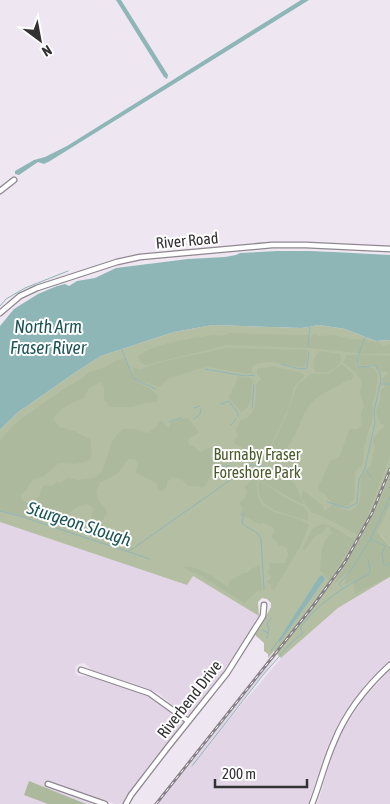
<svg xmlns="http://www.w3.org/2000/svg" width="390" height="804" viewBox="0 0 390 804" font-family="'Asap Condensed',sans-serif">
<rect width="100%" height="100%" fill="#eee6f0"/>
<g fill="#e2d6e6">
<polygon points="0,522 193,576 259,616 225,670 189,715 185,715 159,694 149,689 92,670 84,663 79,664 76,666 75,672 78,676 90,676 148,696 155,700 182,722 182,726 131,790 123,804 115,804 46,782 45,785 89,800 92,804 0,804"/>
<polygon points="341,566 281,649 269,667 215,736 281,658 338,608 390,577 390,660 365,685 339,723 327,748 308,804 155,804"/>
<polygon points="390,670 390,804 317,804 335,748 344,728 364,698"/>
</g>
<polygon fill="#b4bea3" points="213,325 302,328 319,325 345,329 376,341 390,340 390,546 380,535 390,560 390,577 338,608 281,658 274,651 268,658 268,654 264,651 264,643 255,635 271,607 271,603 267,599 262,598 258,602 259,616 193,576 187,585 0,522 0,430 17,413 76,372 101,356 174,332"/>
<g fill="#adb99c">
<path d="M229,333l80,2 1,3 4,-4 4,2 15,-1 17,4 17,1 1,3 2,-2 9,1 4,4 7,-2v9l-23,1 -58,-6v-9l-1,9 -81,-3 -81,20 -5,-2 -3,-7c16,-13 56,-18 76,-21 6,0 10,2 15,-2z"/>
<path d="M227,348l81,2 -2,15 -4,2c-15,-1 -36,-10 -50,-1v7l-5,1 -39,-7 -10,2 -30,10 -9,8 -24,-8 -3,-11 8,1 25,-8z"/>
<path d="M319,351l21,3 1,7c-7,10 -14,13 -26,11 -4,-9 -1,-14 4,-21z"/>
<path d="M347,355h10l-1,11 18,2 4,7 -3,21 -2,4 -1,23 -3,6 -5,19 -1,17 -6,4 -2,4 -1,27 -7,6h-8l2,3 9,2c17,-8 7,-23 12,-35 2,-5 8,-8 9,-13 2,-5 2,-10 4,-16l-3,-5c3,-8 8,-11 13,-17l-5,-1 -4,-13 5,-12 -1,-8 5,-4 -3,-8 4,-4h3l-2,-3 -7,-1 -7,-7 -11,2 -4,-5 1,-6 31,1v100l-24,64 -8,15 -34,-18 -13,-5 -10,-14 2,-8 20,16 1,5 8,-6v-2l-8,-10 -5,-2 -1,-6 3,-3 9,-21 9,-4 11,-28h8l4,-5 -1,-10 3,-8 -4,-13 2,-11 -6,-9 -13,-11z"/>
<path d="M125,359l9,21 15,8 9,7 -1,7 -13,1 -12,4h-22l-6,-7v-13l-3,-5 -12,6 -5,10c-13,5 -23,9 -31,21l6,8 15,4 16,8 2,16 -4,6 -13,3 -16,-1 -15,13 -11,3 -7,11 -5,4 1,6 8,5 2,-4 7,-4 3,-10 4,-2 5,1 6,-4 4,1 6,-5 11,2 16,-2 8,-6 10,-30 10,-13h14l11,4 7,-4 7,-9 7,8 2,-2v-3l14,-5 5,1 10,14 -11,6 1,6 5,1 4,5 2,1 11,-5 2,2 -2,8 6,8 -4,5 1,3 -4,4 -6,10 -15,-1 -8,-7 -9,-2 -5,5v5l-5,4 -4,-2 -2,-6 -20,-10 2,-11 -4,-3h-6l-11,15 -16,8 -5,8 3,12 6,5 2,6 -8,13 -4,1 -4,-3v-8l3,-7 -6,-5c-10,1 -19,6 -23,16l2,5 -4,1 -63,-16v-70l18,-19 44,-31 22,-13 3,-4 18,-6 12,-7z"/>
<path d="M342,364l12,11 -3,5h-4c-11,8 -27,13 -36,23 -11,13 -17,43 -29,49l4,10 -6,-5 -12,-3 19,-40 10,-29 14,-11h18z"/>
<path d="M272,366c11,4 23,3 33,9l-11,12 -5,20 -23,49 -6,7 -3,1 -5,-9h-9v-7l-9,-5v-2l4,-6 -2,-6 5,-9c16,-3 15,-23 15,-35l5,-6 -4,-5v-5z"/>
<path d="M238,376l6,2 5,-1 4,3c-3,13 2,25 -12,32l-11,-13 -2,-1 6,-10z"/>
<path d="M253,467h5c-3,30 -3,42 30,49 7,2 15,4 21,9l-9,22 -26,43 -3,-2 1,-3 -5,-2v-2l4,-3 -3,-7 2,-2 -1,-6h16l3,-7 -1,-8 -5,-2 -3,1 -3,-6 -5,-4 4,-6 -2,-4 -9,-4 -5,1 -13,-7 -5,-1 -1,-2 3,-6 -4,-5 6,-5 2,-7 -3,-3 7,-8 -2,-6 1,-6z"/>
<path d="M260,468l2,1c5,15 12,11 24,9 13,4 12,17 18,27 -16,-8 -30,-17 -45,-25z"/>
<path d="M390,476v29l-13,27 13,14v30l-35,18 -2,-13 -9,4 4,-13 -15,13c21,-36 43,-70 57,-109z"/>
<path d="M259,481l11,6 12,9 22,11 4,6v8c-5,-1 -10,-3 -15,-5 -18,-4 -39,-12 -34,-35z"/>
<path d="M322,524l7,1 26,15 -26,40 -9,-10c2,-13 0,-29 12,-37l-3,-6h-2l-4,5 -10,6 -8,12 -2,-2 10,-20z"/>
<path d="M260,565c-1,9 3,16 2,25l-5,1 -12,12 -44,-27 -19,-9c12,-4 36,13 46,20l2,-6 13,-8h5l3,-4z"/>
<polygon points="29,781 86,804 48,804 24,795"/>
</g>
<g fill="#8fb6b7">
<polygon points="116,0 121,0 168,75 167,79 164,77"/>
<polygon points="301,0 309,0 50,161 44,164 38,162 19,175 15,174 15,171 34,160 45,157 67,146"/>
<polygon points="267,250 390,253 390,340 376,341 345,329 319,325 302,328 213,325 174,332 101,356 76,372 17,413 0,430 0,323 20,302 44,290 69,282 95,276 115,267 142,262"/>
<polygon points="322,575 325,579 280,642 278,641 319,577"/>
</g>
<polygon fill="#eee6f0" points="280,248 360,250 390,252 390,255 315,251 277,251 240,253 236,255 225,257 188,259 116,268 95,278 77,281 69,286 65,284 57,286 38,294 14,309 0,326 0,320 17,302 33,293 59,282 99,273 118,264 166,257 227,253 247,250"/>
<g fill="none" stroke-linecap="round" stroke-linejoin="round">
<g stroke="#8fb6b7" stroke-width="1">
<polyline points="0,306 6,299 25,288 68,271"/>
<polyline points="308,347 310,326"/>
<polyline points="121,348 134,379 156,389"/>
<polyline points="281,364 300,369 307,368 309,352"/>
<polyline points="205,369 245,376 254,375 254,376"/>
<polyline points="381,384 390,384"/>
<polyline points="221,404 229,401 238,413 238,416"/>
<polyline points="194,408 200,406"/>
<polyline points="252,408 254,385"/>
<polyline points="194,419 200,414 201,409"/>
<polyline points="169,422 181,418"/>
<polyline points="231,425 236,419"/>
<polyline points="254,465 265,467"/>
<polyline points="220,466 230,466"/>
<polyline points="366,470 371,477"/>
<polyline points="216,472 219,464"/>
<polyline points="327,502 347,508 357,503 359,480 365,468 375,423 374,411 381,380 380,373 375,365 364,367 358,366 357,359 365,337"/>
<polyline points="0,511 20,516 150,559"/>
<path d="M244,513l-2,10c6,7 15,6 19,16l3,50"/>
<polyline points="371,539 385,546 382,553 384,566 390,563"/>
<polyline points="128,552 253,464"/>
<polyline points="342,587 339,584 351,570 370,540 390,497"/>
<polyline points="262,630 268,633"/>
<polyline points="267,638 269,629 267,624 271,618"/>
<polyline points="271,651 278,641"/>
<path d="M192,766l71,-91 28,-32 12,-10 -3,-5c18,-25 42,-40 69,-54l1,-3 -2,-12"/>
</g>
<defs>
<g id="minor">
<polyline points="0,191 14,180"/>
<polyline points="0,313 20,296 37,288 117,262 140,257 272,245 306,245 390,249"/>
<polyline points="81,670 149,693 188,721"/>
<polyline points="48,784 105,804"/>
<polyline points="126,804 131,795 168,747 227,673 263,616 264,605"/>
<path d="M312,804c8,-20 13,-42 22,-62 12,-30 32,-55 56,-77"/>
</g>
</defs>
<use href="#minor" stroke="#8f8891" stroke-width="7"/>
<use href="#minor" stroke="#fff" stroke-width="4.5"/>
<defs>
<polyline id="rail" points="156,804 313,606 345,562 372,513 390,469"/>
</defs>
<use href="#rail" stroke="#868087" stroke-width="3"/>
<use href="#rail" stroke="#fff" stroke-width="1" stroke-dasharray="4" stroke-linecap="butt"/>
</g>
<g text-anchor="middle" stroke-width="4" stroke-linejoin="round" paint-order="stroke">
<g font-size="16" fill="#343135" stroke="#fff">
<text transform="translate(187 240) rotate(-5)" y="6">River Road</text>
<text transform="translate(189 699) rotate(-52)" y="6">Riverbend Drive</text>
</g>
<g font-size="16" fill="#4a5a2b" stroke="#fff">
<text x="257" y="460">Burnaby Fraser<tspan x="257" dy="18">Foreshore Park</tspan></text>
</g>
<g font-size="18" font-style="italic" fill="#1c5455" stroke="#fff">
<text x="48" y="333">North Arm<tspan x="48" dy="21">Fraser River</tspan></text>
<text transform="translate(79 524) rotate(18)" y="6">Sturgeon Slough</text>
</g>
</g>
<g transform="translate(40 40) rotate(148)" stroke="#ffffff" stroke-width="4" paint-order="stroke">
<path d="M0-4L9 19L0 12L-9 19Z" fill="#343135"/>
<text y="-8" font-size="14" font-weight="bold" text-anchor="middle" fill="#343135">N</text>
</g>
<path d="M215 779v8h92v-8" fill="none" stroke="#343135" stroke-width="2.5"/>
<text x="222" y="779" font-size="15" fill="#343135" stroke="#ffffff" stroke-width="4" paint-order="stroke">200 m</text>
</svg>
